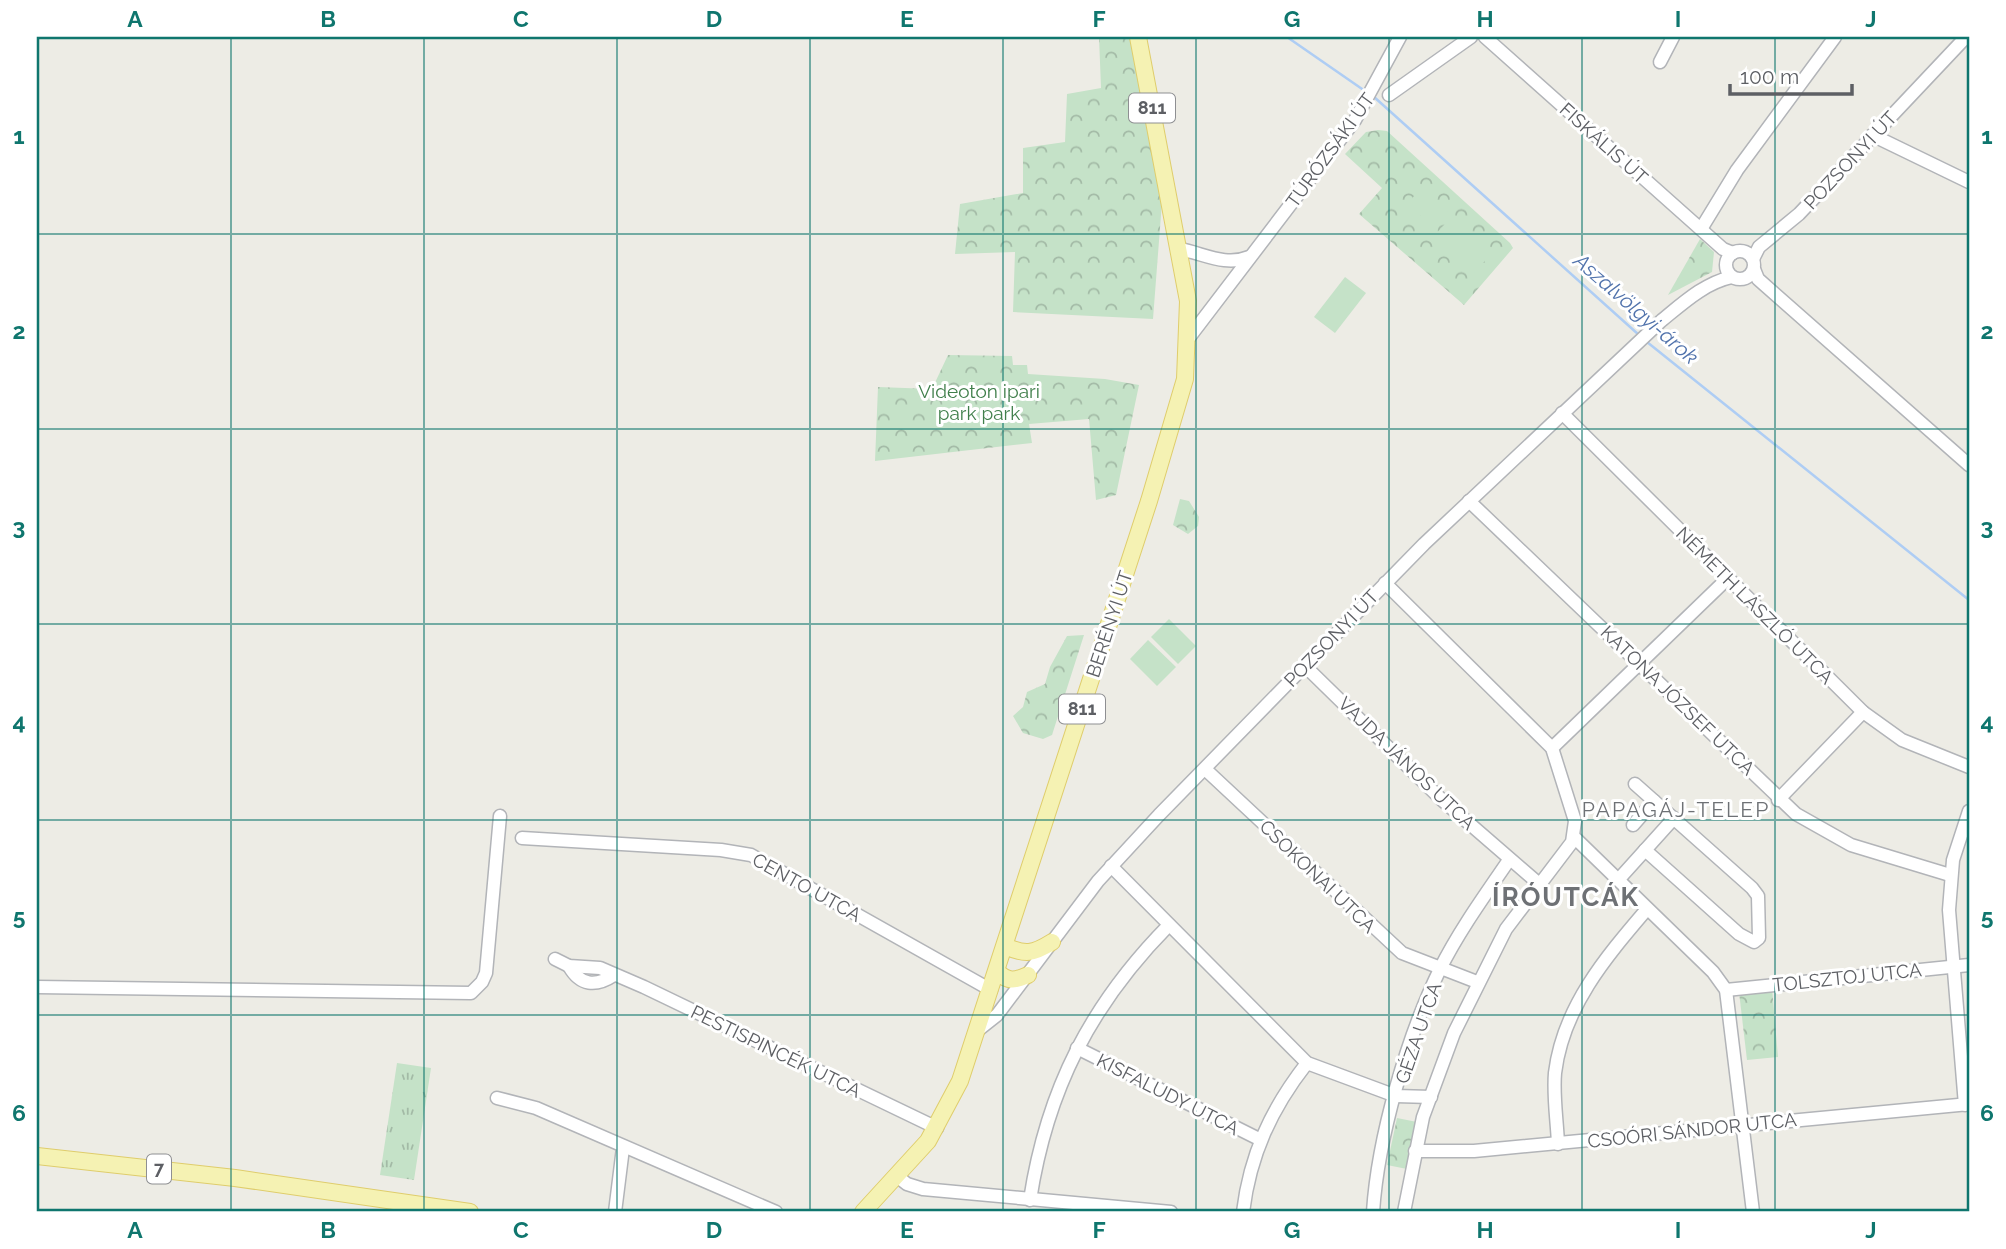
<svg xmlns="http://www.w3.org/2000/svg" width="2006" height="1249" viewBox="0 0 2006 1249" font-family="Raleway,sans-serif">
<defs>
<pattern id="grass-tufts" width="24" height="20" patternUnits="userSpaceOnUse" patternTransform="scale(1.75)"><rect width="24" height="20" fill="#c5e2c8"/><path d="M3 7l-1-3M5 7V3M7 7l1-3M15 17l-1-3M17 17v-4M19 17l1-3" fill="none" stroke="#a3baa6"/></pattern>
<pattern id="forest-crowns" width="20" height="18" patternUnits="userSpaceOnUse" patternTransform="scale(1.75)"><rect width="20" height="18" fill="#c5e2c8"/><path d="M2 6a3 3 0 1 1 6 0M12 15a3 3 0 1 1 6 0" fill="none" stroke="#a3baa6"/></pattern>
</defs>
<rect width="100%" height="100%" fill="#edece5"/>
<polygon fill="url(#grass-tufts)" points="397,1063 431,1068 414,1180 380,1175"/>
<g fill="url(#forest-crowns)">
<polygon points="1099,37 1131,37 1163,189 1153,319 1013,312 1015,252 955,254 960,204 1023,193 1023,148 1065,142 1067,94 1101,88"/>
<polygon points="1378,130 1387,131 1510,243 1513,248 1464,305 1359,214 1382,188 1345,154 1366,132"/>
<polygon points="1700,239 1714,252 1712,272 1668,295"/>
<polygon points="948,355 1012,356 1013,365 1027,365 1028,374 1105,379 1139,385 1116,495 1096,500 1089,419 1029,424 1032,443 875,461 878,387 932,389"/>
<polygon points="1180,499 1189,501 1199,517 1198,526 1188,534 1173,525"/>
<polygon points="1084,635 1052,735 1043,739 1023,733 1013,716 1023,707 1027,692 1045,684 1050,667 1067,636"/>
<polygon points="1772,988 1778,1057 1747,1060 1739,992"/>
<polygon points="1397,1118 1417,1122 1407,1169 1387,1165"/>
</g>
<g fill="#c5e2c8">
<polygon points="1422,187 1448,211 1433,227 1407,204"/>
<polygon points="1453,215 1493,252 1474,273 1434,236"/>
<polygon points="1345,277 1366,293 1335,333 1314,317"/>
<polygon points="1169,619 1196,646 1178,664 1151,637"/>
<polygon points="1148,640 1176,667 1157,686 1130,659"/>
</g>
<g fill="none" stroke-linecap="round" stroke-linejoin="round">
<g stroke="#aecdf4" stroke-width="2.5">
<polyline points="1287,37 1365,91"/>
<polyline points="1373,96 1639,335"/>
<polyline points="1647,342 1969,600"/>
</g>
<defs>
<g id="minor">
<polyline points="1485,37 1723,249 1733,253"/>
<polyline points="1660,62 1673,37"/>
<polyline points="1389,95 1471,37"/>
<polyline points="1872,135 1969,182"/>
<polyline points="1701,229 1737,170 1835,37"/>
<path d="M1179,249c24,4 46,18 70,8"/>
<circle cx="1740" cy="265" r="14"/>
<polyline points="1753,259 1759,247 1799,214 1966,37"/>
<polyline points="1754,269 1758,279 1969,465"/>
<polyline points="1188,339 1355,120 1400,37"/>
<polyline points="1562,413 1863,712 1902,740 1969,767"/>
<polyline points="1469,501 1796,814 1851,845 1950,875"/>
<polyline points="1385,583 1552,748 1575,821 1572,842 1506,929 1454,1033 1423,1117 1404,1212"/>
<polyline points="1305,666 1441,799 1538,883"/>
<polyline points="1552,748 1727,579"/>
<polyline points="1205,769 1402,953 1477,982"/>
<polyline points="1635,784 1752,888 1758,896 1759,938 1754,942 1739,934 1645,850"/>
<polyline points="1778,800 1863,712"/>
<polyline points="1633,825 1654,801"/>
<polyline points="1574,837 1713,972 1726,990 1753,1212"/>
<polyline points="522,838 721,850 751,855 991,990"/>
<polyline points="1111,866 1307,1063 1396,1096 1431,1097"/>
<polyline points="1619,879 1674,818"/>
<polyline points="555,959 569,966 600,968 644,987 937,1128"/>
<path d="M569,966c11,20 27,21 45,9"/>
<polyline points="37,987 471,993 482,982 486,973 500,816"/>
<polyline points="1726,990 1969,965"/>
<path d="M978,1030l19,-15 101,-134 61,-66 265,-271 237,-223c21,-17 43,-38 71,-44"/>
<polyline points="1077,1048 1259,1139"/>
<polyline points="497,1098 536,1108 776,1212"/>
<polyline points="1965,1105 1949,910 1953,860 1969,811"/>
<path d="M1558,1144c-1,-24 -5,-48 -3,-71 8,-66 51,-116 92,-164"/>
<polyline points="1415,1151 1474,1151 1969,1104"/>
<polyline points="898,1177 907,1184 923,1189 1171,1212"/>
<path d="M1030,1200c17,-111 61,-196 139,-275"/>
<polyline points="615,1212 623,1148"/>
<path d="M1243,1212c7,-57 28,-103 64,-149"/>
<path d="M1373,1212c5,-75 34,-175 67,-243 19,-38 45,-74 69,-109"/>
</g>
<g id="major">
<path d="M1005,946c20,9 28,8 47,-4"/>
<path d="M997,972c12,10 17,9 31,3"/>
<polyline points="37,1156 235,1178 470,1212"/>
<polyline points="863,1212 928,1141 960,1081 1149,501 1185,379 1188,301 1138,37"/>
</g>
</defs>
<use href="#minor" stroke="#b2b4b8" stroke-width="15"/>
<use href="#major" stroke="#dfcd6c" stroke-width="18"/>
<use href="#minor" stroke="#fff" stroke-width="12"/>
<use href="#major" stroke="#f5f2b3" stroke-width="16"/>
</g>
<path fill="none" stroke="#0f766e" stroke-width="2" stroke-opacity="0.55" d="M231,37v1175M424,37v1175M617,37v1175M810,37v1175M1003,37v1175M1196,37v1175M1389,37v1175M1582,37v1175M1775,37v1175M37,234h1932M37,429h1932M37,624h1932M37,820h1932M37,1015h1932"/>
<g text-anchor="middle" stroke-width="6" stroke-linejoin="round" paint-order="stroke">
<g fill="#fff" stroke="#8e8f92" stroke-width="2">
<rect x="1129" y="93.5" width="46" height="29" rx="5"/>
<rect x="1059" y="694.5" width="46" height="29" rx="5"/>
<rect x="147" y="1154.5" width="24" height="29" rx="5"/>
</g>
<g font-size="18" font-weight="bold" fill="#5d5f64">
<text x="1152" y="114">811</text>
<text x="1082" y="715">811</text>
<text x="159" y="1175">7</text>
</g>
<g font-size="19" fill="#5d5f64" stroke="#fff">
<text transform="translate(1604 143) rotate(42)" y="7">FISKÁLIS ÚT</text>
<text transform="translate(1330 150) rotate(-54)" y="7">TÚRÓZSÁKI ÚT</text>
<text transform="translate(1850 160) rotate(-47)" y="7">POZSONYI ÚT</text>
<text transform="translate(1755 605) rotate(45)" y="7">NÉMETH LÁSZLÓ UTCA</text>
<text transform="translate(1109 624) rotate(-72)" y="7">BERÉNYI ÚT</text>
<text transform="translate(1331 638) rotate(-46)" y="7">POZSONYI ÚT</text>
<text transform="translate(1678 700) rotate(44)" y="7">KATONA JÓZSEF UTCA</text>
<text transform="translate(1407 763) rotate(44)" y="7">VAJDA JÁNOS UTCA</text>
<text transform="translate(1318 876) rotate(44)" y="7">CSOKONAI UTCA</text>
<text transform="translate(807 887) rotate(29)" y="7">CENTO UTCA</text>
<text transform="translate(1847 977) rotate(-6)" y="7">TOLSZTOJ UTCA</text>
<text transform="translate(1418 1033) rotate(-71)" y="7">GÉZA UTCA</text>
<text transform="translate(776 1051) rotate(26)" y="7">PESTISPINCÉK UTCA</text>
<text transform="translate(1168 1094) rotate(27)" y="7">KISFALUDY UTCA</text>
<text transform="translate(1692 1130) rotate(-6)" y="7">CSOÓRI SÁNDOR UTCA</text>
</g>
<g font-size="19" fill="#407f4b" stroke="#fff">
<text x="979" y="398">Videoton ipari<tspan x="979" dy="22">park park</tspan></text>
</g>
<g font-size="21" font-style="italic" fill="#5173ac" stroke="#fff">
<text transform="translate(1636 309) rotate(41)" y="7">Aszalvölgyi-árok</text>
</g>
<g font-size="21" letter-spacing="2" fill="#6e7175" stroke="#fff">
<text x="1676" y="817">PAPAGÁJ-TELEP</text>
</g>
<g font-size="26" font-weight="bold" letter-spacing="2" fill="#6e7175" stroke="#fff">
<text x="1566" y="906">ÍRÓUTCÁK</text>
</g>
</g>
<rect width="2006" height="1249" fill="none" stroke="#ffffff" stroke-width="77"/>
<path d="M1730 84v10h122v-10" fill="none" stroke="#5d5f64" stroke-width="3.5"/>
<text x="1740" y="84" font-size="21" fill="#5d5f64" stroke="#ffffff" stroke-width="5" paint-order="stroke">100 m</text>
<rect x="38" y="38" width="1930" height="1172" fill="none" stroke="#0f766e" stroke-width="2.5"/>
<g font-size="23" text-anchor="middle" font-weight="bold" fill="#0f766e">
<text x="135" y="27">A</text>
<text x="328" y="27">B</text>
<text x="521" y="27">C</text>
<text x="714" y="27">D</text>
<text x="907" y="27">E</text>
<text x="1099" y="27">F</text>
<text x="1292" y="27">G</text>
<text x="1485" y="27">H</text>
<text x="1678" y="27">I</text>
<text x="1871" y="27">J</text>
<text x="19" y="144">1</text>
<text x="1987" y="144">1</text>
<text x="19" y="339">2</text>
<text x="1987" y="339">2</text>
<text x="19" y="535">3</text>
<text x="1987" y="535">3</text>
<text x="19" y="730">4</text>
<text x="1987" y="730">4</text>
<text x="19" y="925">5</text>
<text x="1987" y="925">5</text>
<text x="19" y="1121">6</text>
<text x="1987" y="1121">6</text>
<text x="135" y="1238">A</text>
<text x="328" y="1238">B</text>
<text x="521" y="1238">C</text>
<text x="714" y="1238">D</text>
<text x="907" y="1238">E</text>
<text x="1099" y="1238">F</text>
<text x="1292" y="1238">G</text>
<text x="1485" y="1238">H</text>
<text x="1678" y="1238">I</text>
<text x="1871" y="1238">J</text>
</g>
</svg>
